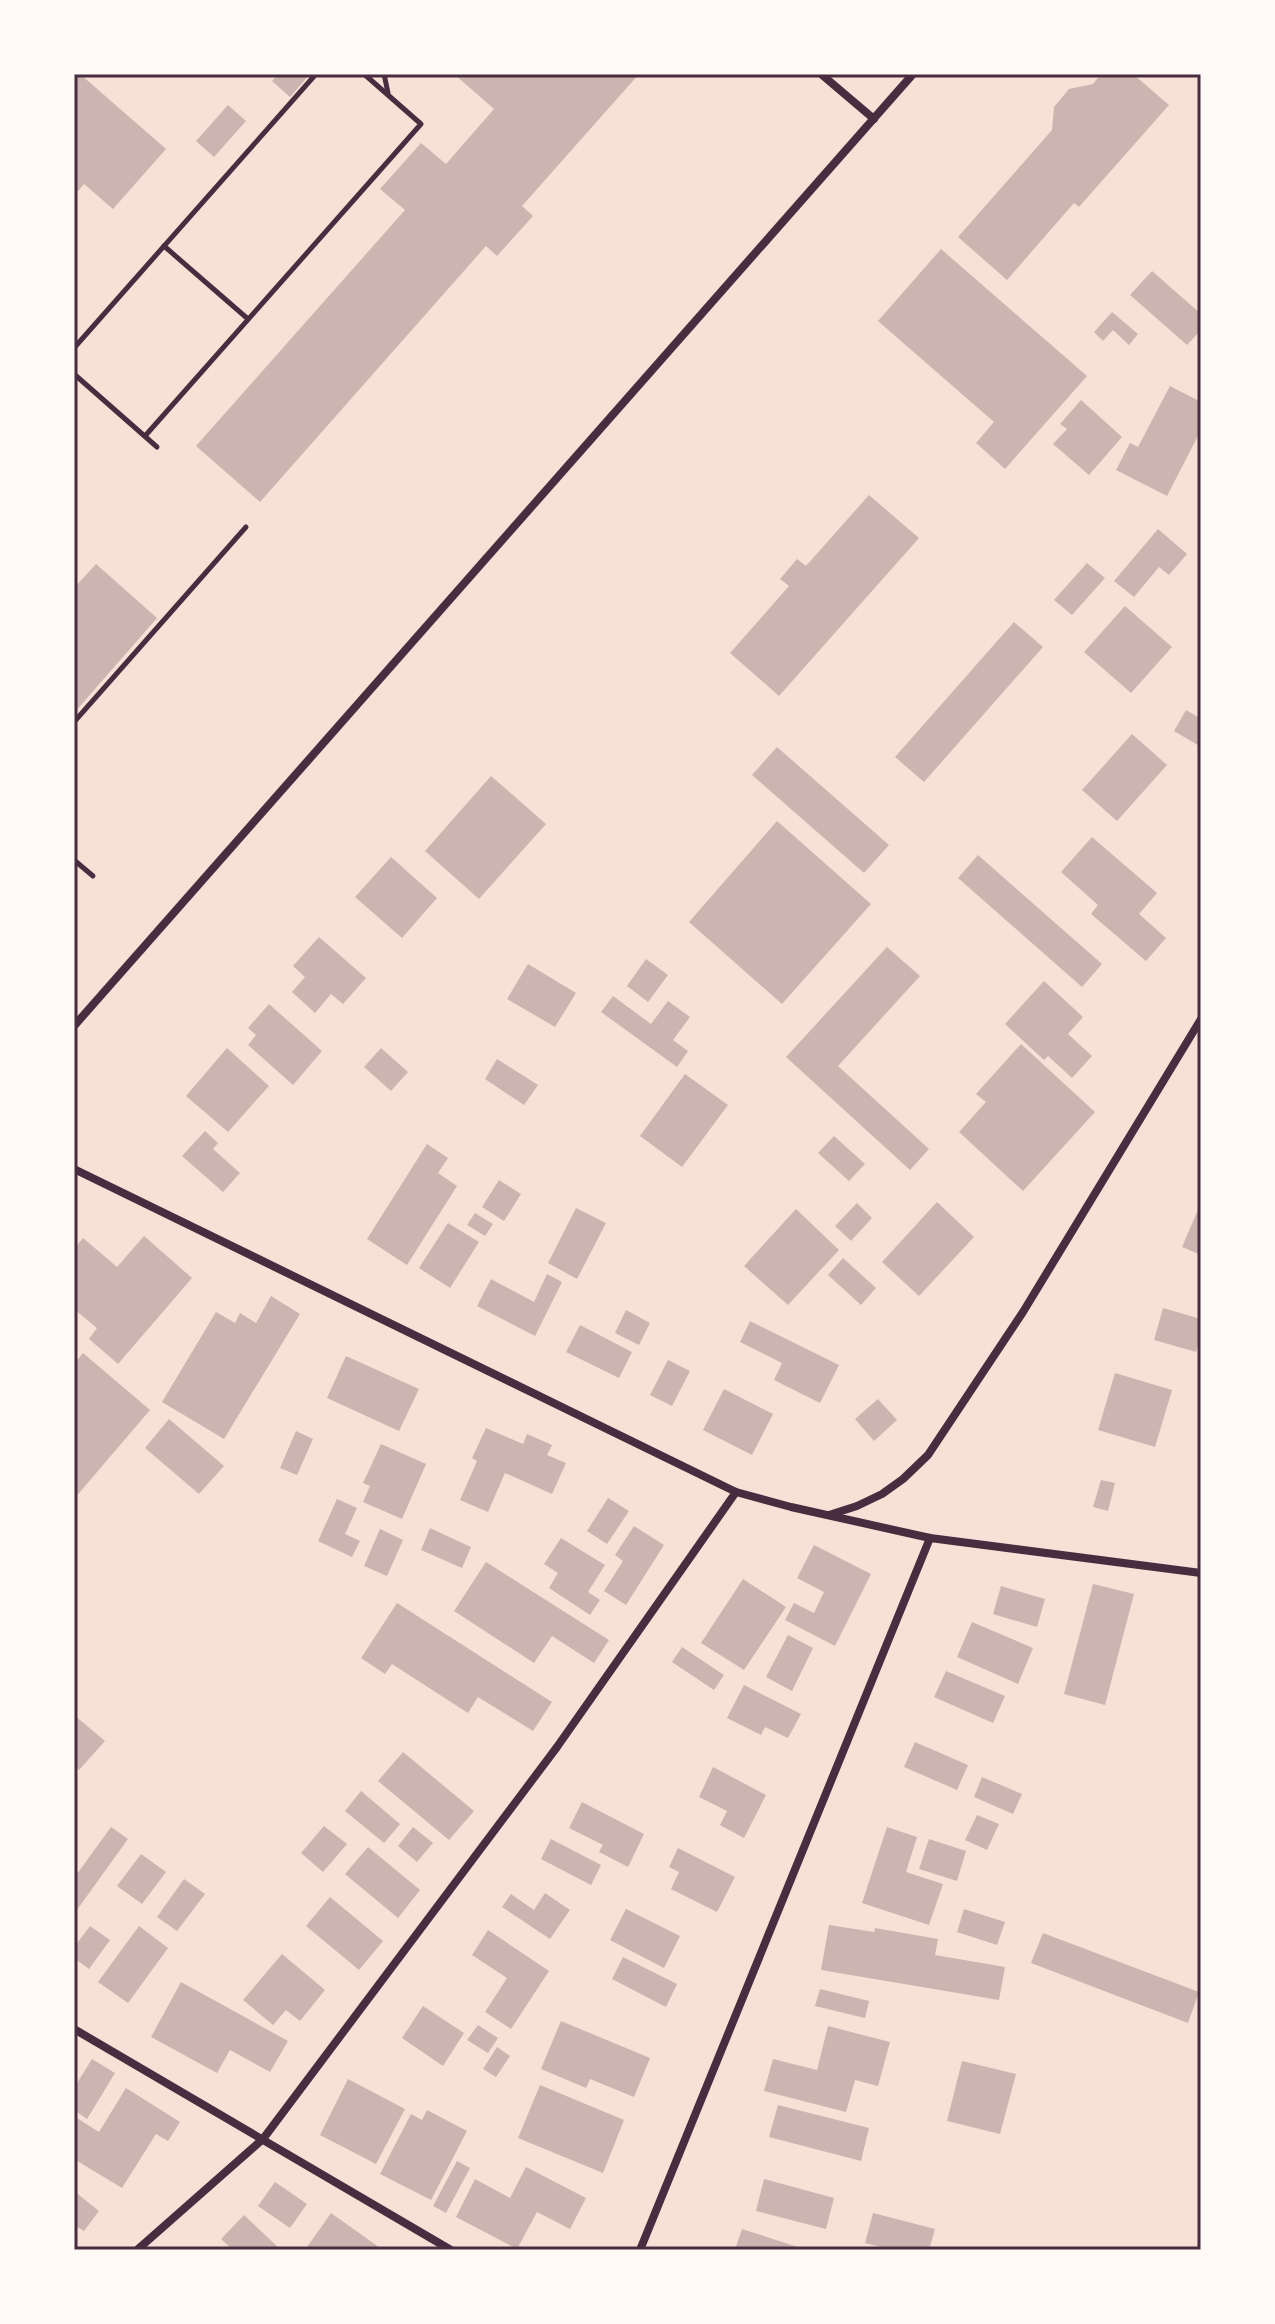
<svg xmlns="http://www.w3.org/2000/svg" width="1275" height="2324" viewBox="0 0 1275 2324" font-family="Raleway,sans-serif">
<rect width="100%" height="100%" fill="#f7e1d7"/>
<g fill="#ccb4b1">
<polygon points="74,74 80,74 166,149 113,209 84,184 74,196"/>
<polygon points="278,74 310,74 290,97 272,81"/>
<polygon points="454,74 639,74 522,206 533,216 497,256 486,246 260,502 196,446 405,210 380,189 421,143 446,164 494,109"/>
<polygon points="1101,74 1133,74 1169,105 1079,207 1074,203 1007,280 958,237 1052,130 1054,107 1069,89 1093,84"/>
<polygon points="228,105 246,121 214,157 196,141"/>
<polygon points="941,249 1087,376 1005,469 976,443 994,422 878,321"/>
<polygon points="1152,271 1201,314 1201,330 1187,345 1130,295"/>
<polygon points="1112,312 1138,334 1129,345 1113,330 1103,341 1094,332"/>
<polygon points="1170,386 1201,402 1201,430 1167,496 1116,470 1130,443 1138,447"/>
<polygon points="1081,400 1122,437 1089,475 1053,444 1067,429 1060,424"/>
<polygon points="869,495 919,538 779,696 730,653 789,586 780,579 797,559 806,566"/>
<polygon points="1158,529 1187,554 1169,575 1159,567 1134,597 1114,581"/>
<polygon points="1087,563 1105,578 1072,615 1054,600"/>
<polygon points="96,564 157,618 74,713 74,588"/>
<polygon points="1125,606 1172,647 1131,693 1084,652"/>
<polygon points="1014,622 1043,647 924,782 895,757"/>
<polygon points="1186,710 1201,719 1201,747 1174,731"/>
<polygon points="1132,734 1167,765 1117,821 1082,790"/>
<polygon points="777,747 889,845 864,873 752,775"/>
<polygon points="491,776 546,824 479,899 425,851"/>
<polygon points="777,821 871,904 782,1004 689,922"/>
<polygon points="1092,837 1157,893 1139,914 1166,938 1146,961 1091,914 1098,905 1061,872"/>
<polygon points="978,855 1102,964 1082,987 958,878"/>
<polygon points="391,857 437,898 402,938 355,897"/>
<polygon points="319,937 366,978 343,1004 331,994 315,1013 292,992 305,977 293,966"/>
<polygon points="887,947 920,976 838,1066 929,1149 910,1170 786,1057"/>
<polygon points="646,959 668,975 648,1002 627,986"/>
<polygon points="528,964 576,993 555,1027 507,999"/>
<polygon points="1044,981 1083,1017 1068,1034 1092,1056 1072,1078 1048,1056 1044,1060 1005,1024"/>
<polygon points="613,996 651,1024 668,1001 690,1017 673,1040 688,1051 677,1067 601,1012"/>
<polygon points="269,1004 322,1051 293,1085 248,1045 256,1035 248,1028"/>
<polygon points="1021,1044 1095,1112 1023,1191 959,1132 986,1102 976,1094"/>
<polygon points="227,1048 269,1086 228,1132 186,1096"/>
<polygon points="381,1048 408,1072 391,1091 364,1067"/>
<polygon points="497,1059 538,1085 524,1105 485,1079"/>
<polygon points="685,1074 728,1105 682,1167 640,1136"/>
<polygon points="205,1131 218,1143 213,1149 240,1173 223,1192 182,1156"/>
<polygon points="834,1136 865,1164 849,1181 818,1153"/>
<polygon points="427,1144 448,1158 438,1173 457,1186 407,1265 367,1239"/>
<polygon points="499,1180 521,1194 504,1221 482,1207"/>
<polygon points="937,1202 974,1237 919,1296 882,1262"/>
<polygon points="857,1203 872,1218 851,1241 835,1226"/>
<polygon points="576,1208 606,1223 577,1279 548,1263"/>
<polygon points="796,1209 839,1250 788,1305 744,1266"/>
<polygon points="1197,1212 1201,1214 1201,1255 1182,1247"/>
<polygon points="475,1213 493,1224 485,1236 467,1225"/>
<polygon points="448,1223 479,1242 450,1288 419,1268"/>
<polygon points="144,1236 192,1278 118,1364 89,1339 97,1328 74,1309 74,1249 83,1238 117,1267"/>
<polygon points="843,1258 876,1288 861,1305 828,1275"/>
<polygon points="547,1274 562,1282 535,1336 477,1306 491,1279 534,1302"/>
<polygon points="271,1296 300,1314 224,1439 162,1402 216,1312 235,1323 240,1313 256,1323"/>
<polygon points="1163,1308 1201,1319 1201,1335 1196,1352 1154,1340"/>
<polygon points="626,1310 650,1323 639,1345 615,1333"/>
<polygon points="750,1321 839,1365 820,1403 774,1380 782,1363 740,1342"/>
<polygon points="580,1325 632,1352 619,1378 566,1352"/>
<polygon points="83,1353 150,1410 74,1499 74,1364"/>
<polygon points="346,1356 419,1389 399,1431 327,1398"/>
<polygon points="668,1360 690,1371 672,1406 650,1395"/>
<polygon points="1115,1373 1172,1390 1155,1447 1098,1430"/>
<polygon points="724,1389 773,1414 752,1455 703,1430"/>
<polygon points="878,1399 897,1420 874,1441 855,1419"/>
<polygon points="169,1419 224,1466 199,1494 145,1448"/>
<polygon points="486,1428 523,1444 527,1434 552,1445 547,1455 566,1463 552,1494 505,1473 488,1512 460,1500 477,1461 472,1458"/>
<polygon points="296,1431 313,1439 297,1475 280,1468"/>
<polygon points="381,1444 426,1464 402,1519 363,1502 370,1486 363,1483"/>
<polygon points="1101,1480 1115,1483 1108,1511 1093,1507"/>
<polygon points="608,1498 629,1511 607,1544 587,1531"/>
<polygon points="337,1499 357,1508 345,1534 360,1541 352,1557 318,1541"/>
<polygon points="634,1526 664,1545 626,1605 604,1591 623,1561 615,1555"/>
<polygon points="430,1528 471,1547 462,1568 421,1550"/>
<polygon points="380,1529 403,1540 387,1576 364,1566"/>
<polygon points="561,1538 605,1565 588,1592 600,1600 590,1615 549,1588 558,1573 544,1564"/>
<polygon points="814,1545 871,1574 835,1646 785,1620 794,1603 814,1613 824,1592 797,1578"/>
<polygon points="486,1562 609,1640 594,1663 552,1636 534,1663 454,1611"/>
<polygon points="743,1579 786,1607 744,1670 701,1643"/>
<polygon points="1093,1584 1134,1594 1105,1705 1064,1694"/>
<polygon points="1001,1586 1045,1599 1037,1627 993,1614"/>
<polygon points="397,1603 552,1702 533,1731 478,1697 468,1713 392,1664 385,1674 361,1658"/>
<polygon points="972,1622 1033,1648 1018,1684 957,1657"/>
<polygon points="788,1635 813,1648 792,1691 766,1677"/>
<polygon points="682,1647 724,1675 714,1690 672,1662"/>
<polygon points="946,1671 1005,1696 993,1723 934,1697"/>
<polygon points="744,1685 801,1714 788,1738 765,1727 761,1735 727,1718"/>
<polygon points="74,1715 105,1741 79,1770 74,1766"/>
<polygon points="915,1742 968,1765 957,1790 904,1767"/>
<polygon points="403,1752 474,1811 449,1840 378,1781"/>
<polygon points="713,1767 766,1795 744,1838 720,1825 727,1811 699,1797"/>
<polygon points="982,1777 1022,1794 1013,1814 974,1797"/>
<polygon points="361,1791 400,1824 384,1843 345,1811"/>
<polygon points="582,1802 644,1834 628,1867 599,1852 603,1845 569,1828"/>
<polygon points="977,1815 999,1824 987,1850 965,1840"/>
<polygon points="324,1826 347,1844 323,1872 301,1853"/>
<polygon points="111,1827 128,1839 74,1914 74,1878"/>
<polygon points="413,1827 433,1843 417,1862 398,1846"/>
<polygon points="887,1827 917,1837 906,1872 943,1884 929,1925 862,1903"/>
<polygon points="551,1839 601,1865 591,1885 541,1859"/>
<polygon points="929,1839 966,1851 957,1881 919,1869"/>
<polygon points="368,1847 420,1890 398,1918 345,1874"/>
<polygon points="678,1848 735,1877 717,1912 671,1889 679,1872 669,1867"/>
<polygon points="141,1854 166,1872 142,1904 117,1886"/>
<polygon points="184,1879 205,1894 177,1931 157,1917"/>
<polygon points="545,1893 570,1910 550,1939 502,1907 511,1894 534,1910"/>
<polygon points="330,1897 383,1941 359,1970 306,1926"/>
<polygon points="626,1909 680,1936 664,1968 610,1940"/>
<polygon points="964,1909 1005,1922 997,1945 957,1932"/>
<polygon points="829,1925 874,1932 875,1928 938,1939 935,1955 1005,1967 999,2000 821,1970"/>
<polygon points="90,1926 110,1940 89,1969 74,1958 74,1947"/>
<polygon points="139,1926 168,1948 128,2003 98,1982"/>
<polygon points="488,1930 549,1971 511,2029 485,2012 507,1978 472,1955"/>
<polygon points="1043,1933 1199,1992 1188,2023 1031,1963"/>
<polygon points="282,1954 325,1990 300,2021 286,2010 273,2025 243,2000"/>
<polygon points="623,1957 677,1984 666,2007 612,1979"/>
<polygon points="181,1982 288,2041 270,2072 230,2050 217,2073 151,2037"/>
<polygon points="820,1989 869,2001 865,2018 815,2006"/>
<polygon points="423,2006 464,2033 443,2066 402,2038"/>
<polygon points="561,2021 650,2058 634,2097 590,2079 586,2088 541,2069"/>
<polygon points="478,2025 498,2038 488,2053 467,2040"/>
<polygon points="828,2026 890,2042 878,2086 855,2080 846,2112 764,2091 773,2059 817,2070"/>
<polygon points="497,2047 510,2056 496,2077 483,2069"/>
<polygon points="92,2059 115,2073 87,2119 74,2110 74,2088"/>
<polygon points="962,2061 1016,2074 1000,2134 947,2121"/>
<polygon points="348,2079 405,2109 376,2164 320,2135"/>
<polygon points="540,2085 624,2120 603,2173 518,2138"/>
<polygon points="126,2088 180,2122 168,2141 156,2134 122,2188 74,2159 74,2123 77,2118 99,2132"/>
<polygon points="778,2105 869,2128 861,2161 769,2137"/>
<polygon points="427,2110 467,2131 431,2200 380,2174 411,2114 422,2120"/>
<polygon points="457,2161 470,2168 446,2213 433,2206"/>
<polygon points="526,2167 586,2198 570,2229 537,2212 517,2249 456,2217 475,2179 510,2198"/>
<polygon points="764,2179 834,2198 826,2229 756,2211"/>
<polygon points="275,2182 307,2204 290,2228 258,2206"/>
<polygon points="74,2191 99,2211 84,2231 74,2225"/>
<polygon points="331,2213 383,2250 305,2250"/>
<polygon points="873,2213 935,2229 929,2250 892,2250 865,2243"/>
<polygon points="244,2215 281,2250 233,2250 221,2239"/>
<polygon points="742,2229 804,2249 804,2250 735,2250"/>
</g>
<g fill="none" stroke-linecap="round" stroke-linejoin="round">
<g stroke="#4a2c40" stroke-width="5">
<polyline points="384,74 388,93"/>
<polyline points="164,246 248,319"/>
<polyline points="74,348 316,74"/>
<polyline points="74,374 157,447"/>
<polyline points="145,436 421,124 364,74"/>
<polyline points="74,722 246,527"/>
<polyline points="74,860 93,876"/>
</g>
<g stroke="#4a2c40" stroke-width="8">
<polyline points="821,74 874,119"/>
<polyline points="74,1026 913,74"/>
<polyline points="74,1169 736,1492 791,1507 930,1538 1201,1573"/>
<polyline points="829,1515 857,1506 882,1494 903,1479 928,1455 1023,1312 1201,1019"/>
<polyline points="74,2029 451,2250"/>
<polyline points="137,2250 263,2139 557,1747 736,1492"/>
<polyline points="640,2250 930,1538"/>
</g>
</g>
<rect width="1275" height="2324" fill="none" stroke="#fffaf5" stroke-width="152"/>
<rect x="76" y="76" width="1123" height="2172" fill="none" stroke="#4a2c40" stroke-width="3"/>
</svg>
